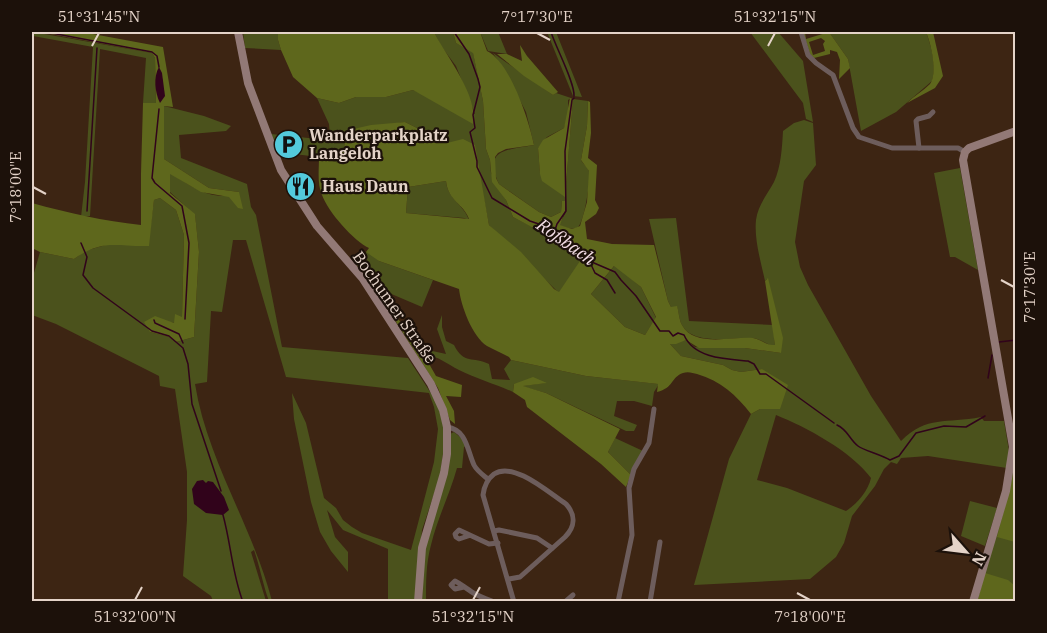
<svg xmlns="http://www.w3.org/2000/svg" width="1047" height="633" viewBox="0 0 1047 633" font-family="'IBM Plex Serif',serif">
<rect width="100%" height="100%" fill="#3d2513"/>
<g fill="#4b521c" fill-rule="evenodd">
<polygon points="33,32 152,53 155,58 156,103 143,103 146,58 100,49 90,216 81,217 85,182 93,47 33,36 32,59 32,35 33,36"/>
<polygon points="243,32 278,32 278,40 281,50 245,48"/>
<polygon points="434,32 453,32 456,43 473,52 483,101 486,149 490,160 491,173 506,200 513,217 570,246 571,243 582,251 585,255 559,293 489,225 480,179 447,143 405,122 349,130 339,163 319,157 277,152 276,145 280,146 280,149 300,150 301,141 281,138 280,142 273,141 271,134 327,140 330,137 329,124 317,98 339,103 356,97 386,97 413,90 475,114 456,66 441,46"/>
<polygon points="480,32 498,32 507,54 488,51"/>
<polygon points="547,32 556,32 582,97 573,96"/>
<polygon points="750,32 778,32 803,61 813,122 806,119 803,103"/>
<path d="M829,32h97c5,13 11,35 6,49l-36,31 -35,19 -13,-72z"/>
<path d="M493,53l60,42 3,-2 15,5 -3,2v16l-4,12 -17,9 -9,11 2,25 25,23 8,-97 15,2 -1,25 -6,34c2,4 7,7 8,11 2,8 -5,52 -11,56 -6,4 -13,0 -19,-2l7,-13 -1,-11h-3l-1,11 -10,5 -12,-5 -40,-28c-17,-36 10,-34 35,-39l-8,-33 -18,-35z"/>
<path d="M164,106l40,10 27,10 -5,5 -47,4 2,23 66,26 4,23 5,8 26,132 126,11 28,43 6,17 3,21 -5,37 -18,54 -6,71h-28v-52l-45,-19 -16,-20 8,27 13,15v20l-17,-21 -11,-19 -9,-30 -17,-83 -2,-26 14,30 18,75 12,10 7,12 9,7 10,6 49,17 23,-88 4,-33 -4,-22 -5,-14 -143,-16 -40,-137h-13l-11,72 -11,-1 -4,71 -12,2c12,76 58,143 77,217h-3c-6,-16 -9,-34 -15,-51l-3,2 15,49h-53l-2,-5 -28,-20 4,-56v-48l-12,-83 -15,-3 -1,-10 -103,-52 -24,-9v-35l8,-28 34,7 11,-8 27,-8 36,3 6,-46 6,-2 16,12 8,25 -2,82 -8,6 -4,-1 -20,10 19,5 7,5 18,-5 5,-85 -4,-37 -25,-23v-19c21,13 45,31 69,19l-30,-4 -45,-29z"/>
<path d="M804,120l9,3 3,42 -12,16 -9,61 5,25 8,18 63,111 30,45c26,-26 45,-17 80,-24l3,4h20l5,30 -2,17 -79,-12 -27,2 -4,6 -6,-2 -7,7 -9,17 -23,30 -8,27 -8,14 -26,22 -116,6 35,-126 22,-45 9,-5h14l-12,-40 -21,3 -9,-2 -9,-5 -42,-9 -12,-13 17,-3 9,7 50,1 36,5 -14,-74 -2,2c-4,-19 -11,-41 -9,-61 2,-15 11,-25 18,-38 7,-15 8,-34 9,-51l11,-8zM776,415c30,12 75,36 95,63 -3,13 -14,26 -25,33l-59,-23 -30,-8z"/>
<polygon points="960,168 978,270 955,257 950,257 934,173"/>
<path d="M446,181c1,17 18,24 23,39l-5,-2 -58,-5 2,-26z"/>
<path d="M676,218l13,103 84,4 2,20 -1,2c-8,-3 -13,-8 -22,-9 -19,-1 -59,8 -70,-13 -3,-5 -3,-13 -5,-18h-6l-3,-6 -19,-82z"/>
<polygon points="370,248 379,261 433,280 422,307 375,287 356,264"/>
<polygon points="615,265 641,287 656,318 645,335 625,327 591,294"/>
<path d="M442,315v12l4,14 8,4c10,20 19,11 35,19l3,15 18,1 -6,-11 7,-9 75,16 73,8 -5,8 -2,14 -18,-5h-17l-3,15 23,9 -3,6h-8l-80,-38 -25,-7 24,-3 -31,1 -1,8c-18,-8 -36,-13 -54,-22 -12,-6 -20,-14 -35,-15l-5,-7 27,6 -9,-25z"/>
<path d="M454,432l7,6 5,8 -2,1 -2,21h-5c-7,26 -20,51 -26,77 -5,18 -5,37 -5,56h-4l2,-51 26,-116z"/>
<polygon points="615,438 643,451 631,475 608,452"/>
<polygon points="1015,457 1015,601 980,588 1008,494"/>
<polygon points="970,501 997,508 985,546 961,536"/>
</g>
<g fill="#5e671c" fill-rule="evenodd">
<path d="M40,32h42l81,15 10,60 -9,-1v53l45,29 30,4 4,17 -5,-1 -9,-11 -28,-5 -31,-18v19l25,21 4,38 -5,85 -18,5 -7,-5 -19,-5 -6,-10 11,-6 19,7 1,-9 7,3 2,-82 -8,-25 -16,-12 -6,2 -5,46c-33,1 -45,-8 -75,13l-34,-7 -8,-4v-45c36,10 72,18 109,22v-52l2,-70h13l-1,-45 -3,-5z"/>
<path d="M278,32h156c12,24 45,64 39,92l-60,-34 -27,7h-30l-17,6 -22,-5 -24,-21 -12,-27 -3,-10z"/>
<path d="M453,32h27l7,19c23,11 42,69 47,94l-28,4 -8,4 -3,4 1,21 3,6 7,5 33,23 12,5 10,-5 1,-11h3v10l-5,14 12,4 8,-3 7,-24 2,-31 -8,-11 6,-34 1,-25 2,1 1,31 -3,25 9,7 -2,35 4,8 -3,6 -11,8 2,17 25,5 42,1 14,56 3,6 6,-1c2,6 2,14 5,19 12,23 51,11 71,13 8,1 14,8 22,7l-10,-64 3,-3 15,60 -2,15 -36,-5h-46l-13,-8 -10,4h-6l11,12 42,9 9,5 9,2 21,-3 26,16 -8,24h-20l-9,5c-15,-19 -30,-33 -54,-40 -4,-1 -9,-3 -14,-1 -12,4 -9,15 -26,19l1,-8 -72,-8 -75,-16 -2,-3c-7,-4 -15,-7 -22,-11 -15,-10 -26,-40 -28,-57l-80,-28 -13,-9 3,-4c-15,-7 -41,-36 -47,-53 -5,-11 -3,-26 -3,-38l20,6 10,-33 22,-5 34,-3 42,21 16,-4 12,6 14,80 32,27 33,37 5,3 25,-37 -2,-4 -11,-8 -2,4 -56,-30 -7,-17 -14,-18 -2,-22 -4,-11 -3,-48 -10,-48 -17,-10zM446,181c2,20 18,23 23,38l-63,-6 2,-26zM614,266l27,21 15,30 -11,18 -20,-8 -34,-33z"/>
<path d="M803,32h2l1,7 23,-7 19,27 2,9 -11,11 1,-19 -3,-8 -7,-2v4l-16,4 -4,-4zM821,38l4,3 -2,3 2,7 -12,4 -4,-13z"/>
<path d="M926,32h7l10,44 -8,12 -28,15c7,-7 16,-12 23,-19 8,-10 1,-41 -4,-52z"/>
<polygon points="520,45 527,56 558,92 553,95 524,76 497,54 507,54 522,61"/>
<polygon points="570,98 573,99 565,197 542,181 540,174 538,148 543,140 564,128"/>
<polygon points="394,313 424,355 436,376 462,385 461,397 446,396 454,411 455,424 450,420 438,388 391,314"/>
<polygon points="533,377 547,383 523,386 546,393 620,429 608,452 631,475 626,487 601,464 527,407 525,400 513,392 514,384"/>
<polygon points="1015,457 1015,542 997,537 1012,480"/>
<polygon points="985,573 1008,580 1015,586 1015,601 977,602"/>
</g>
<g fill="#31031b">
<path d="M159,67l3,6 3,23 -5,7c-5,-10 -7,-26 -1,-36z"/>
<polygon points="203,480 206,483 208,481 213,482 224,497 229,510 223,515 206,513 194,504 192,489 197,481"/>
</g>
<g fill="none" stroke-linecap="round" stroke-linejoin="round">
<g stroke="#31031b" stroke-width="1.5">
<polyline points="46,32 152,52 157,56 159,67"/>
<path d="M454,32l15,22 9,25 2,8 -7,28 2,13 -5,4 7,29v6l15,31 38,23 26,9 26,20 12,13 21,9 6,8 15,16 24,35h9l4,5 5,-3 6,2c10,23 40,24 64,26l6,3 6,10h6l68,49"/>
<path d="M551,32c5,16 24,51 23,64"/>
<polyline points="159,109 152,178 155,183 182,206 189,243 185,319"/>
<polyline points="87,211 97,48"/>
<polyline points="555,230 557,224 566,211 565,151 572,100 574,98"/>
<polyline points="81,243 87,257 83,275 93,288 152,331 169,336 183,348 188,364 192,404 221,491"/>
<polyline points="588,258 595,273 607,280 615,293"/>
<polyline points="154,320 155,323 179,334 183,343"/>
<polyline points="999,342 1016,340"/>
<polyline points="988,378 992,355"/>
<path d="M837,425c11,5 12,14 21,21 5,4 24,9 32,14l9,-4 17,-23 28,-7 22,1 19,-11"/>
<path d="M223,515c8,29 9,58 20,87"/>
</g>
<g stroke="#6d5d5c" stroke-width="5">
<polyline points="801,32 808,55 816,63 833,75 853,128 859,137 892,148 958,148 965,152"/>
<polyline points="919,148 916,121 918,119 929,116 933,112"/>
<path d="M447,427c20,3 20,23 27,38 3,6 9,10 14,14"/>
<polyline points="494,531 499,530 537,538 552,548"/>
<polyline points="468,536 459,539 456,537 455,534 459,530 489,544 498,543"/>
<path d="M509,579l11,-2 45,-40c10,-10 11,-22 1,-33 -17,-11 -52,-43 -72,-30 -8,6 -10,13 -11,21l31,107"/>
<path d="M464,587l-9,2 -4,-4 4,-4c6,3 9,6 14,9 7,6 16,8 25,12"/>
<polyline points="565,602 573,595"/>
<polyline points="618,602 632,535 629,488 634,469 649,443 654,409"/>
<polyline points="650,602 660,542"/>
</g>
<g stroke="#927976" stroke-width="8">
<polyline points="238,32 248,83 281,170 317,226 363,279 431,384 443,410 447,427 447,454 444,473 422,548 418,602"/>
<polyline points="973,602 1006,491 1013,447 963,160 965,152 969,148 1016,131"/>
</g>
</g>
<path fill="none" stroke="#e4d3c8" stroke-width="2" d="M537,33l13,7M92,46l7,-13M768,46l7,-13M33,187l13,7M1001,280l13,7M797,593l13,7M135,600l7,-13M473,600l7,-13"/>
<defs>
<symbol id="parking-disc" viewBox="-11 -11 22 22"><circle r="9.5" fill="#53cadc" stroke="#1c110a"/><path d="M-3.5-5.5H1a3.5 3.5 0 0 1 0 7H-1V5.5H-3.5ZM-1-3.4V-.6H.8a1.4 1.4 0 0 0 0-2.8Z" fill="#111"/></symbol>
<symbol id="restaurant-disc" viewBox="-11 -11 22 22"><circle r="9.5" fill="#53cadc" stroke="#1c110a"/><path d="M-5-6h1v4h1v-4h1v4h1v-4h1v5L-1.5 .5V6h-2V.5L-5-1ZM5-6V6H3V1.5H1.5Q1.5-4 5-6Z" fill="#111"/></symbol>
</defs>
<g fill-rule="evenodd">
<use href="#parking-disc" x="272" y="128" width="33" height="33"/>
<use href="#restaurant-disc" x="284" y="170" width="33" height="33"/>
</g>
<g text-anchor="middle" stroke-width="4.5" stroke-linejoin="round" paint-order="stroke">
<g font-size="16" font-weight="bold" fill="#e4d3c8" stroke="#1c110a" text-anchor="start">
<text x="309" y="141">Wanderparkplatz<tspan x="309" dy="18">Langeloh</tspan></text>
<text x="322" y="192">Haus Daun</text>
</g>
<g font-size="16" fill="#e4d3c8" stroke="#1c110a">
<text transform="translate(395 307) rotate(55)" y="6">Bochumer Straße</text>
</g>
<g font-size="18" font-style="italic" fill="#f3dee6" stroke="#1c110a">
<text transform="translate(566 242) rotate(35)" y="6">Roßbach</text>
</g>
</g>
<rect width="1047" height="633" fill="none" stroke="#1c110a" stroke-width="66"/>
<g transform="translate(966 552) rotate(118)" stroke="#1c110a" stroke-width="4.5" paint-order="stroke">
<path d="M0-4.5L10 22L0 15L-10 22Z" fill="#e4d3c8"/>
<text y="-9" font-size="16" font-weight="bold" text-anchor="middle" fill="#e4d3c8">N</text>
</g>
<rect x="33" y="33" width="981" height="567" fill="none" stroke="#e4d3c8" stroke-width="2"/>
<g font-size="15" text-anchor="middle" fill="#e4d3c8">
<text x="99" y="22">51°31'45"N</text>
<text x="537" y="22">7°17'30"E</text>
<text x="775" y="22">51°32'15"N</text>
<text transform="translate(16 187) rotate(-90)" y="5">7°18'00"E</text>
<text transform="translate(1030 287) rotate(-90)" y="5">7°17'30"E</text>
<text x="135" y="622">51°32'00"N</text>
<text x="473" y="622">51°32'15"N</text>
<text x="810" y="622">7°18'00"E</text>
</g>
</svg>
